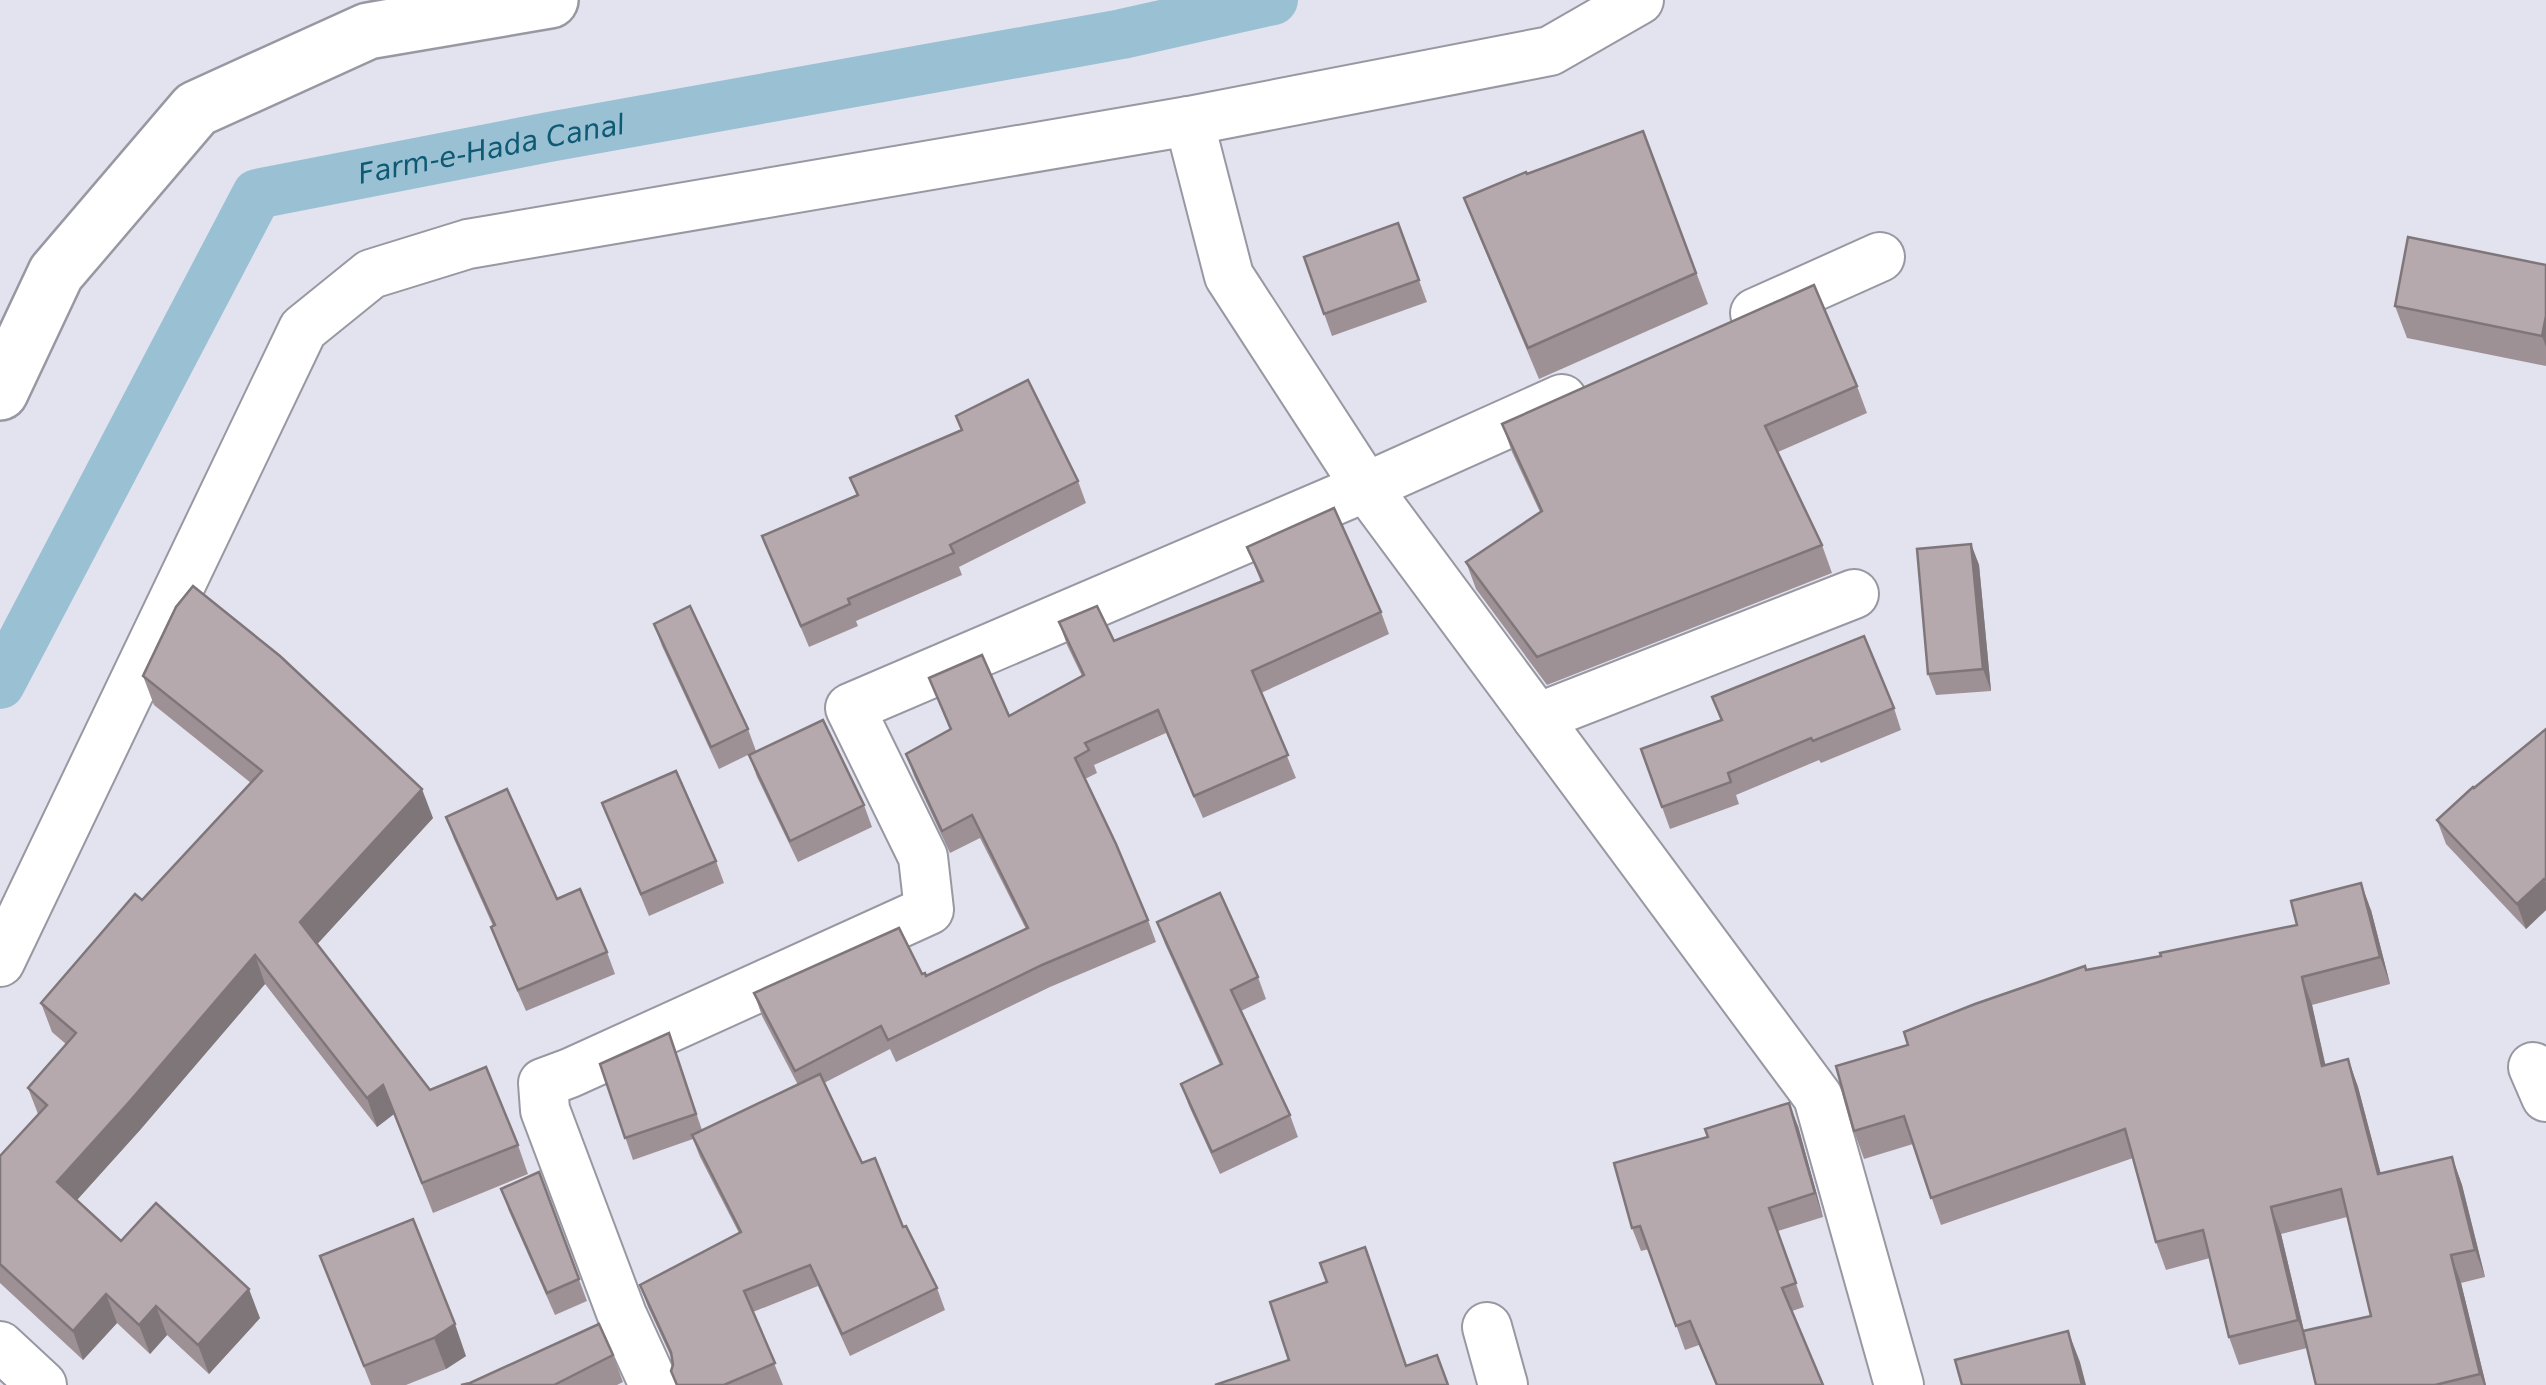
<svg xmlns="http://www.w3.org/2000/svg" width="2546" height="1385" viewBox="0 0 2546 1385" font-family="'DejaVu Sans',sans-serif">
<rect width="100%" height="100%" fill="#e3e3ef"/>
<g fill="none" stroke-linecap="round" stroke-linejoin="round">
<path stroke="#9ac1d3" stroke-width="50" id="s1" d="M0,684l257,-490 292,-57 573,-103 151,-34"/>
<defs>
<g id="minor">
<polyline points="1189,121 1229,276 1366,487 1818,1097 1899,1385"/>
<polyline points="1755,313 1880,257"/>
<polyline points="1537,718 1854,594"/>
<polyline points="0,962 303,329 371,274 468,244 1189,121 1550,51 1639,0"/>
<polyline points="2533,1067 2546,1097"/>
<polyline points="1487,1327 1503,1385"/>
<polyline points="0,1346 42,1385"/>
<polyline points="654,1385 622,1315 545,1110 543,1083 570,1073 929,910 923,857 850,708 1366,487 1562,399"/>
</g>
<polyline id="tertiary" points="0,392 56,273 196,109 368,31 550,0"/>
</defs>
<use href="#minor" stroke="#9898a3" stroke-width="52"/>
<use href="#tertiary" stroke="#9898a3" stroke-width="60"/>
<use href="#minor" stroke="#fff" stroke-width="48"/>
<use href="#tertiary" stroke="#fff" stroke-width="55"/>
</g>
<g fill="#9d9196" fill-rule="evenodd">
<polygon points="1643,131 1708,304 1539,379 1476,229 1464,198"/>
<polygon points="1398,223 1427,302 1332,336 1304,257"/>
<polygon points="2546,265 2546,366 2407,338 2395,306"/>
<polygon points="1857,386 1867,413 1778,452 1822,545 1832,573 1547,685 1476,589 1466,562 1540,512 1512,452 1502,424"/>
<polygon points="956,416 1078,481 1086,503 959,567 962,575 856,621 858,626 809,647 762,536 857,496 850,478 961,430"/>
<polygon points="1971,544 1979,565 1991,691 1936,695 1928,674"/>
<polygon points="1247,547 1381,612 1389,634 1261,693 1296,778 1203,818 1166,733 1094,765 1097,773 1085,779 1148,920 1156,942 1050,987 896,1062 890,1049 824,1083 862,1163 903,1227 937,1288 945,1310 850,1356 818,1286 753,1312 783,1385 676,1385 671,1371 673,1365 672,1359 648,1307 640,1285 739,1233 700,1157 693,1139 633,1160 600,1064 669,1033 702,1130 798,1085 762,1016 754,993 922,974 926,976 1026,929 980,838 950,853 914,776 906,754 950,730 929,678 1009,716 1082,676 1067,645 1059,622 1114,641 1261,582"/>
<polygon points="654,624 748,729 756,751 719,769 662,646"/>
<polygon points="143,676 433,818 317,944 430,1090 518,1145 528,1174 433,1213 394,1114 377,1127 265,984 140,1130 77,1200 121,1241 260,1318 209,1374 167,1335 150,1354 117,1323 83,1360 0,1283 0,1156 38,1114 28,1088 67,1045 52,1032 41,1003 142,900 251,783 154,705"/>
<polygon points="1767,676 1894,708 1901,730 1821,763 1819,760 1736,795 1739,804 1670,829 1641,749 1721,721 1712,697"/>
<polygon points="2546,729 2546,910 2526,929 2446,844 2437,820"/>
<polygon points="749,755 864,805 872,827 798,862 757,777"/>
<polygon points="602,803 716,861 724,883 649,916"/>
<polygon points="446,817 557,899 607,952 615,974 526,1011 499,949 491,927 493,926 454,839"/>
<path d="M2371,910l19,74 -78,21 13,60 23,-6 10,28 23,87 71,-17 10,28 23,92 -24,6 25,102h-170l-9,-37 -68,17 -10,-28 -19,-79 -44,12 -10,-28 -23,-84 -192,67 -28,-81 -49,15 -10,-28 54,-86 178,-75 75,-14zM2347,1217l24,99 -67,15 -23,-97z"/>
<polygon points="1157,922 1258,977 1266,999 1241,1011 1290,1115 1298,1137 1220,1174 1189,1106 1181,1084 1220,1065 1165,944"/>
<polygon points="1798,1126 1823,1217 1778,1231 1804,1307 1792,1311 1823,1385 1716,1385 1699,1345 1685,1350 1649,1249 1641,1251 1632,1228"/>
<polygon points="539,1172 587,1301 555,1315 509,1211 501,1189"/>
<polygon points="320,1256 466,1356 446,1369 406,1385 371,1385"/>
<polygon points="613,1355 623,1382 617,1385 461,1385"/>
</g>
<g fill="#7f767a">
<polygon points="2546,316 2546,347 2542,336"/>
<polygon points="1971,544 1979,565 1991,691 1983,669"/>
<polygon points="422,789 433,818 311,951 300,922"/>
<polygon points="2544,879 2546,883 2546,910 2526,929 2517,904"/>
<polygon points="2361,883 2371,910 2390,984 2380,957"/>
<polygon points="255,955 265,984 140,1130 67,1211 57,1182"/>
<polygon points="2302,977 2312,1005 2332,1094 2322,1066"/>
<polygon points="2348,1059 2358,1087 2388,1202 2378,1174"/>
<polygon points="383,1085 394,1114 377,1127 367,1098"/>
<polygon points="1789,1103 1798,1126 1823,1217 1815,1193"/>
<polygon points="2452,1157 2462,1185 2485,1277 2475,1250"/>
<polygon points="2271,1207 2281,1234 2308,1348 2298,1320"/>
<polygon points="2451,1255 2461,1283 2486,1385 2484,1385 2480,1374"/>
<polygon points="249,1289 260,1318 209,1374 198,1345"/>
<polygon points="106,1294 117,1323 83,1360 73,1331"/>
<polygon points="156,1306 167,1335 150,1354 139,1325"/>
<polygon points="455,1324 466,1356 446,1369 434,1338"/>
<polygon points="2068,1331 2080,1362 2086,1385 2082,1385"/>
</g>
<g fill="#b6a9ae" stroke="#7f767a" stroke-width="2.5">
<polygon points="1643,131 1696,273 1528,348 1464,198 1526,172 1527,174"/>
<polygon points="1398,223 1419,280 1324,314 1304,257"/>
<polygon points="2408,237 2546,265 2546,316 2542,336 2395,306"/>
<polygon points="1814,285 1857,386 1765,426 1822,545 1537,657 1466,562 1542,511 1502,424"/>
<polygon points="1028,380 1078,481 950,545 954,553 848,599 850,604 801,626 762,536 858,495 850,478 962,430 956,416"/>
<polygon points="1334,508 1381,612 1252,671 1288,755 1194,796 1158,710 1085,743 1089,750 1075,758 1116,844 1148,920 1042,965 888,1040 881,1026 795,1071 754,993 899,928 922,974 925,973 926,976 1028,928 972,815 942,831 906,754 951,729 929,678 982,655 1009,716 1084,675 1059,622 1097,606 1114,641 1263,581 1247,547"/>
<polygon points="1971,544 1983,669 1928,674 1917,549"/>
<polygon points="193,586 280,656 422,789 300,922 430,1090 486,1067 518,1145 422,1183 383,1085 367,1098 255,955 130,1101 57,1182 121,1241 156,1203 249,1289 198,1345 156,1306 139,1325 106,1294 73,1331 0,1264 0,1156 47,1105 28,1088 76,1033 41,1003 135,894 142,900 262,771 143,676 176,607"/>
<polygon points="690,606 748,729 711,747 654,624"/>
<polygon points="1864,636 1894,708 1813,741 1811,738 1728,773 1731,782 1662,807 1641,749 1722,720 1712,697"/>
<polygon points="823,720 864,805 790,841 749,755"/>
<polygon points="2546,729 2546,880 2544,879 2517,904 2437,820 2473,787 2474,788"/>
<polygon points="676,771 716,861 641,894 602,803"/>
<polygon points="507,789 557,899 580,889 607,952 518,990 491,927 495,925 446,817"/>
<polygon points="2361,883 2380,957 2302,977 2322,1066 2348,1059 2378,1174 2452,1157 2475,1250 2451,1255 2480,1374 2435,1385 2316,1385 2303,1331 2371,1316 2341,1189 2271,1207 2298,1320 2229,1337 2203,1230 2156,1242 2125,1129 1931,1198 1904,1116 1854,1131 1836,1066 1908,1045 1904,1032 1975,1004 2085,966 2086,970 2161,956 2160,953 2297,925 2291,901"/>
<polygon points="1220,893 1258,977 1231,990 1290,1115 1212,1152 1181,1084 1222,1064 1157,922"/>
<polygon points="669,1033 696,1114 625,1138 600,1064"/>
<polygon points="820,1074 862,1163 875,1158 903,1227 906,1226 937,1288 842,1334 810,1265 744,1291 775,1363 724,1385 677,1385 671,1371 673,1365 671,1352 640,1285 741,1232 692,1135"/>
<polygon points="1789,1103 1815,1193 1769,1208 1796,1283 1782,1288 1823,1385 1717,1385 1690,1321 1676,1326 1640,1226 1632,1228 1614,1163 1708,1137 1705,1129"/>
<polygon points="539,1172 579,1279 547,1293 501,1189"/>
<polygon points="413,1219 455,1324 434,1338 364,1366 320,1256"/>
<polygon points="1365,1247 1406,1366 1437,1355 1448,1385 1215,1385 1289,1360 1270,1302 1327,1282 1320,1263"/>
<polygon points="599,1324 613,1355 554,1385 461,1385 470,1383"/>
<polygon points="2068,1331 2082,1385 1962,1385 1955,1360"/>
</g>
<g text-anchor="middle" stroke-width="9" stroke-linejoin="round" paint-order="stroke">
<g font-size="28" font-style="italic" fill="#0e5973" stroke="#e3e3ef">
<text dy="10" stroke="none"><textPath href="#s1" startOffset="792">Farm-e-Hada Canal</textPath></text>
</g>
</g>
</svg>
